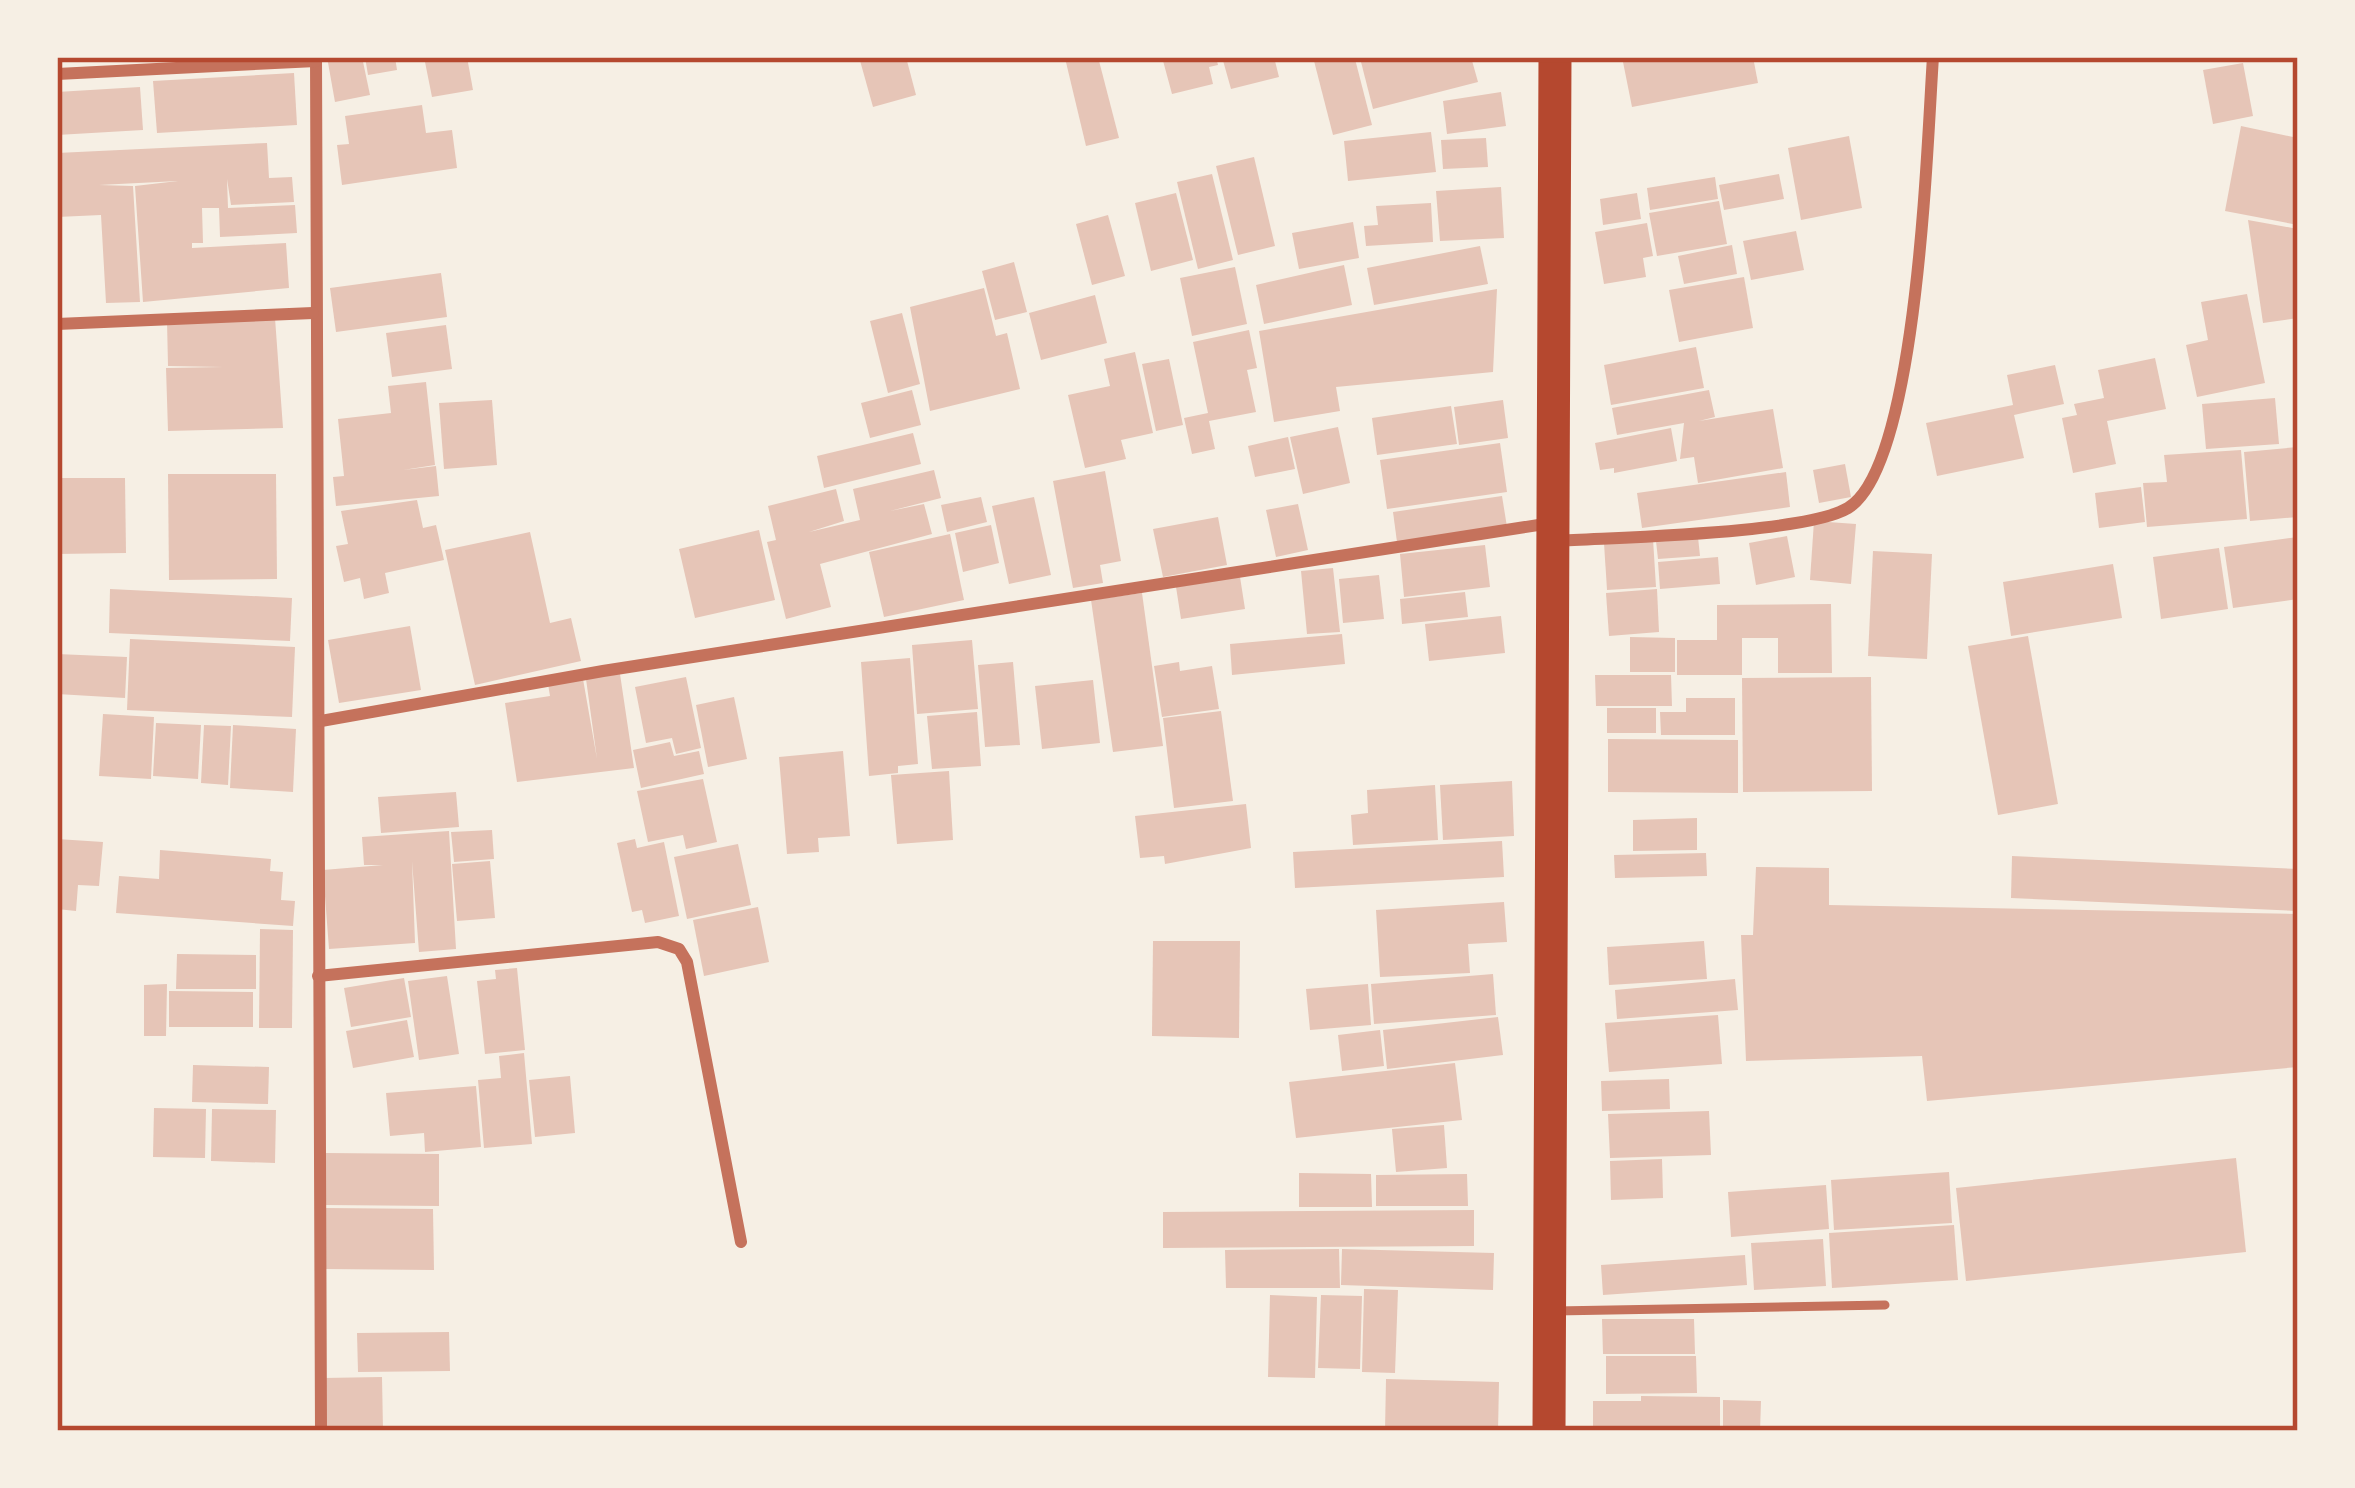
<svg xmlns="http://www.w3.org/2000/svg" width="2355" height="1488" viewBox="0 0 2355 1488" font-family="'DM Sans',sans-serif">
<rect width="100%" height="100%" fill="#f6efe4"/>
<g fill="#e6c5b7">
<polygon points="327,57 362,57 370,95 335,102"/>
<polygon points="365,57 395,57 397,70 368,75"/>
<polygon points="424,57 467,57 473,90 432,97"/>
<polygon points="859,57 906,57 916,95 873,107"/>
<polygon points="1098,57 1119,138 1086,146 1065,58"/>
<polygon points="1162,57 1216,57 1218,65 1209,67 1213,84 1172,94"/>
<polygon points="1222,57 1274,57 1279,77 1231,89"/>
<polygon points="1313,57 1355,59 1372,125 1333,135"/>
<polygon points="1471,57 1478,82 1373,109 1360,58"/>
<polygon points="1622,57 1753,57 1758,83 1632,107"/>
<polygon points="2243,63 2253,116 2213,124 2203,70"/>
<polygon points="294,73 297,125 157,133 153,81"/>
<polygon points="140,87 143,130 57,135 57,92"/>
<polygon points="1501,92 1506,126 1447,134 1443,101"/>
<polygon points="422,105 426,133 452,130 457,168 342,185 337,145 349,144 345,116"/>
<polygon points="2241,126 2298,138 2298,225 2225,211"/>
<polygon points="1431,132 1436,172 1348,181 1344,141"/>
<polygon points="1849,136 1862,208 1801,220 1788,148"/>
<polygon points="1486,138 1488,167 1443,169 1441,140"/>
<polygon points="267,143 269,178 292,177 294,202 231,205 227,179 228,208 295,205 297,233 220,237 219,208 202,208 203,243 192,243 192,248 286,243 289,288 143,302 135,186 178,181 99,185 133,186 140,302 106,303 101,215 57,217 57,153"/>
<polygon points="1254,157 1275,246 1238,255 1216,166"/>
<polygon points="1212,174 1233,260 1198,269 1177,182"/>
<polygon points="1779,174 1784,199 1724,210 1719,185"/>
<polygon points="1715,177 1718,199 1650,210 1647,188"/>
<polygon points="1501,187 1504,238 1440,241 1436,191"/>
<polygon points="1176,193 1193,260 1151,271 1135,203"/>
<polygon points="1637,193 1641,219 1603,225 1600,199"/>
<polygon points="1719,201 1727,244 1657,256 1649,213"/>
<polygon points="1431,203 1433,242 1366,246 1364,226 1378,225 1376,206"/>
<polygon points="1108,215 1125,276 1092,285 1076,224"/>
<polygon points="2248,220 2298,229 2298,318 2263,323"/>
<polygon points="1353,222 1359,258 1299,269 1292,233"/>
<polygon points="1647,223 1653,256 1643,258 1646,277 1604,284 1595,232"/>
<polygon points="1796,231 1804,270 1751,280 1743,241"/>
<polygon points="1732,245 1737,274 1684,284 1678,256"/>
<polygon points="1480,246 1488,284 1374,305 1367,268"/>
<polygon points="1014,262 1027,312 995,320 982,271"/>
<polygon points="1344,265 1352,305 1264,324 1256,285"/>
<polygon points="1235,267 1247,324 1192,336 1180,278"/>
<polygon points="441,273 447,317 336,332 330,288"/>
<polygon points="1744,277 1753,328 1679,342 1669,290"/>
<polygon points="984,288 996,336 1007,333 1020,389 930,411 910,307"/>
<polygon points="1497,289 1493,372 1336,387 1340,411 1274,422 1259,331"/>
<polygon points="2247,294 2265,383 2197,397 2186,345 2208,340 2201,302"/>
<polygon points="1095,295 1107,343 1041,360 1029,313"/>
<polygon points="902,313 920,384 888,393 870,321"/>
<polygon points="275,318 283,428 168,431 166,368 223,367 168,366 167,321"/>
<polygon points="446,325 452,369 392,377 386,333"/>
<polygon points="1249,330 1257,368 1247,370 1256,412 1209,421 1215,449 1192,454 1184,418 1208,413 1193,342"/>
<polygon points="1696,347 1704,388 1611,405 1604,365"/>
<polygon points="1135,352 1153,433 1121,440 1126,459 1085,468 1068,395 1110,386 1104,359"/>
<polygon points="2155,358 2166,409 2107,421 2116,464 2073,473 2062,418 2077,415 2074,404 2104,398 2098,370"/>
<polygon points="1169,359 1183,425 1156,431 1142,364"/>
<polygon points="2055,365 2064,404 2014,415 2024,458 1937,476 1926,423 2013,405 2007,375"/>
<polygon points="426,382 435,465 403,470 436,466 439,496 336,506 333,477 344,476 338,419 391,413 388,386"/>
<polygon points="912,390 921,425 870,438 861,403"/>
<polygon points="1709,390 1715,417 1699,421 1773,409 1783,468 1698,483 1694,457 1680,459 1684,423 1617,435 1612,408"/>
<polygon points="2275,398 2279,444 2206,449 2202,404"/>
<polygon points="492,400 497,465 444,469 439,403"/>
<polygon points="1503,400 1508,438 1459,445 1454,407"/>
<polygon points="1451,406 1457,444 1377,455 1372,418"/>
<polygon points="1338,427 1350,483 1303,494 1290,437"/>
<polygon points="1671,428 1677,461 1614,473 1614,468 1600,470 1595,443"/>
<polygon points="913,433 921,464 824,488 817,456"/>
<polygon points="1288,437 1295,469 1255,477 1248,446"/>
<polygon points="1500,443 1507,492 1387,509 1380,460"/>
<polygon points="2298,447 2298,517 2250,521 2244,452"/>
<polygon points="2241,450 2247,519 2147,527 2143,483 2167,482 2164,455"/>
<polygon points="1845,464 1851,497 1819,503 1813,470"/>
<polygon points="934,470 941,498 890,511 924,504 932,534 820,564 831,607 786,619 767,542 776,540 768,506 836,489 844,521 809,532 860,520 853,489"/>
<polygon points="1105,471 1121,561 1100,565 1103,583 1073,588 1053,481"/>
<polygon points="1786,472 1790,507 1642,528 1637,493"/>
<polygon points="168,474 276,474 277,579 169,580"/>
<polygon points="57,478 125,478 126,553 57,554"/>
<polygon points="2141,487 2145,522 2099,528 2095,493"/>
<polygon points="1502,496 1507,527 1397,542 1393,512"/>
<polygon points="981,497 987,522 947,532 941,505"/>
<polygon points="1034,497 1051,575 1009,584 992,506"/>
<polygon points="417,500 423,528 436,525 444,560 385,573 389,593 364,599 360,578 344,582 336,546 348,544 341,511"/>
<polygon points="1298,504 1308,550 1276,557 1266,510"/>
<polygon points="1218,517 1227,565 1163,577 1153,529"/>
<polygon points="1814,521 1856,524 1851,584 1810,580"/>
<polygon points="991,525 999,563 963,572 955,533"/>
<polygon points="759,530 775,600 695,618 679,549"/>
<polygon points="530,532 550,623 571,618 581,661 475,685 445,550"/>
<polygon points="950,534 964,600 884,617 869,552"/>
<polygon points="1787,536 1795,577 1756,585 1749,543"/>
<polygon points="1698,537 1700,556 1658,559 1656,541"/>
<polygon points="2298,537 2298,599 2233,608 2224,547"/>
<polygon points="1653,539 1656,587 1607,590 1604,543"/>
<polygon points="1485,545 1490,587 1404,597 1400,554"/>
<polygon points="2219,548 2228,609 2161,619 2153,557"/>
<polygon points="1873,551 1932,554 1927,659 1868,656"/>
<polygon points="1718,557 1720,584 1660,589 1658,562"/>
<polygon points="2113,564 2122,618 2011,636 2003,582"/>
<polygon points="1333,568 1340,632 1307,634 1301,571"/>
<polygon points="1379,575 1384,619 1343,623 1339,579"/>
<polygon points="1240,577 1245,609 1181,619 1176,587"/>
<polygon points="110,589 292,598 290,641 109,633"/>
<polygon points="1657,589 1659,632 1609,636 1606,593"/>
<polygon points="1465,592 1468,617 1402,624 1400,599"/>
<polygon points="1142,593 1163,746 1113,752 1091,600"/>
<polygon points="1831,604 1832,673 1778,673 1778,638 1742,638 1742,675 1677,675 1677,640 1717,640 1717,605"/>
<polygon points="1501,616 1505,653 1429,661 1425,624"/>
<polygon points="410,626 421,690 339,703 328,640"/>
<polygon points="1342,634 1345,664 1232,675 1230,644"/>
<polygon points="2028,636 2058,804 1998,815 1968,646"/>
<polygon points="1630,637 1675,638 1675,672 1630,672"/>
<polygon points="130,639 295,647 292,717 127,710"/>
<polygon points="972,640 978,709 917,714 912,645"/>
<polygon points="57,654 127,657 125,698 57,694"/>
<polygon points="910,658 918,764 898,766 898,773 869,776 861,662"/>
<polygon points="1013,662 1020,745 985,747 978,665"/>
<polygon points="1179,662 1180,671 1212,666 1219,709 1162,717 1154,666"/>
<polygon points="620,674 634,768 517,782 505,703 550,696 548,684 583,679 597,759 586,679"/>
<polygon points="1595,675 1671,675 1672,706 1596,706"/>
<polygon points="686,677 701,748 676,754 672,738 646,743 635,687"/>
<polygon points="1871,677 1872,791 1743,792 1742,678"/>
<polygon points="1093,680 1100,743 1042,749 1035,686"/>
<polygon points="734,697 747,759 708,767 696,705"/>
<polygon points="1686,698 1735,698 1735,735 1661,735 1660,712 1686,712"/>
<rect x="1607" y="708" width="49" height="25"/>
<polygon points="1221,711 1233,801 1174,808 1163,718"/>
<polygon points="977,712 981,766 932,769 927,716"/>
<polygon points="103,714 154,717 151,779 99,776"/>
<polygon points="156,723 201,725 198,779 153,776"/>
<polygon points="204,725 231,726 228,785 201,783"/>
<polygon points="233,725 296,729 293,792 230,788"/>
<polygon points="1608,739 1738,740 1738,793 1608,792"/>
<polygon points="670,742 674,756 699,751 704,774 641,788 633,750"/>
<polygon points="843,751 850,836 818,838 819,852 787,854 779,757"/>
<polygon points="949,771 953,840 897,844 891,775"/>
<polygon points="703,779 717,842 686,849 683,835 648,842 637,791"/>
<polygon points="1512,781 1514,836 1443,840 1440,785"/>
<polygon points="1435,785 1438,840 1353,845 1351,815 1368,813 1367,790"/>
<polygon points="456,792 459,827 381,833 378,797"/>
<polygon points="1246,804 1251,848 1165,864 1164,856 1140,858 1135,816"/>
<polygon points="1697,818 1697,850 1633,851 1633,820"/>
<polygon points="492,830 494,859 454,862 451,832"/>
<polygon points="449,831 456,949 419,952 412,861 415,943 329,949 323,870 383,865 364,865 362,837"/>
<polygon points="57,839 103,842 99,886 78,885 76,911 57,909"/>
<polygon points="635,839 637,848 664,842 679,916 645,923 642,910 632,912 617,843"/>
<polygon points="1502,841 1504,877 1295,888 1293,852"/>
<polygon points="738,844 751,905 687,919 674,857"/>
<polygon points="160,850 271,859 270,871 283,872 281,900 295,901 293,926 116,913 119,876 159,879"/>
<polygon points="1706,853 1707,876 1615,878 1614,855"/>
<polygon points="2012,856 2298,869 2298,911 2011,898"/>
<polygon points="490,861 495,918 457,921 452,864"/>
<polygon points="1756,867 1829,868 1829,905 2298,914 2298,1067 1927,1101 1922,1056 1746,1061 1741,935 1753,935"/>
<polygon points="1504,902 1507,942 1468,944 1470,973 1380,977 1376,910"/>
<polygon points="758,907 769,962 704,976 693,920"/>
<polygon points="260,929 293,930 292,1028 259,1028"/>
<polygon points="1153,941 1240,941 1239,1038 1152,1036"/>
<polygon points="1704,941 1707,979 1609,985 1607,947"/>
<polygon points="177,954 256,955 256,989 176,989"/>
<polygon points="517,968 525,1050 485,1054 477,981 496,979 495,970"/>
<polygon points="1493,974 1496,1015 1374,1024 1371,984"/>
<polygon points="447,976 459,1054 419,1060 408,981"/>
<polygon points="404,978 411,1017 351,1027 344,988"/>
<polygon points="1735,979 1738,1010 1617,1019 1615,990"/>
<polygon points="167,984 166,1036 144,1036 144,985"/>
<polygon points="1368,984 1371,1025 1310,1030 1306,989"/>
<polygon points="169,991 253,992 253,1027 169,1027"/>
<polygon points="1718,1015 1722,1064 1609,1072 1605,1023"/>
<polygon points="1498,1017 1503,1055 1387,1069 1383,1030"/>
<polygon points="407,1020 414,1057 353,1068 346,1031"/>
<polygon points="1380,1030 1384,1066 1342,1071 1338,1035"/>
<polygon points="524,1053 532,1144 484,1148 478,1080 501,1078 499,1056"/>
<polygon points="1455,1063 1462,1120 1296,1138 1289,1082"/>
<polygon points="193,1065 269,1067 268,1104 192,1102"/>
<polygon points="570,1076 575,1133 535,1137 529,1080"/>
<polygon points="1669,1079 1670,1109 1602,1111 1601,1081"/>
<polygon points="476,1086 481,1147 425,1152 424,1133 390,1136 386,1093"/>
<polygon points="154,1108 206,1109 205,1158 153,1157"/>
<polygon points="212,1109 276,1110 275,1163 211,1161"/>
<polygon points="1709,1111 1711,1155 1610,1158 1608,1114"/>
<polygon points="1444,1125 1447,1168 1396,1172 1392,1129"/>
<polygon points="326,1153 439,1154 439,1206 325,1205"/>
<polygon points="2236,1158 2246,1252 1966,1281 1956,1188"/>
<polygon points="1662,1159 1663,1198 1611,1200 1610,1161"/>
<polygon points="1949,1172 1952,1223 1834,1230 1831,1180"/>
<polygon points="1299,1173 1371,1174 1372,1207 1299,1207"/>
<polygon points="1467,1174 1468,1206 1376,1206 1376,1175"/>
<polygon points="1826,1185 1829,1229 1731,1237 1728,1192"/>
<polygon points="326,1208 433,1209 434,1270 326,1269"/>
<polygon points="1474,1210 1474,1246 1163,1248 1163,1212"/>
<polygon points="1954,1225 1958,1280 1832,1288 1829,1233"/>
<polygon points="1823,1239 1826,1286 1754,1290 1751,1243"/>
<polygon points="1339,1249 1340,1288 1226,1288 1225,1250"/>
<polygon points="1342,1249 1494,1253 1493,1290 1341,1285"/>
<polygon points="1745,1255 1747,1285 1603,1295 1601,1265"/>
<polygon points="1364,1289 1398,1290 1395,1373 1362,1372"/>
<polygon points="1270,1295 1317,1297 1315,1378 1268,1377"/>
<polygon points="1321,1295 1362,1296 1360,1369 1318,1368"/>
<polygon points="1602,1319 1694,1319 1695,1354 1603,1354"/>
<polygon points="449,1332 450,1371 358,1372 357,1333"/>
<polygon points="1606,1356 1696,1356 1697,1393 1606,1394"/>
<polygon points="382,1377 383,1431 324,1431 323,1378"/>
<polygon points="1386,1379 1499,1382 1498,1431 1385,1431"/>
<polygon points="1641,1396 1720,1397 1720,1431 1593,1431 1593,1401 1641,1401"/>
<polygon points="1723,1400 1761,1401 1760,1431 1723,1431"/>
</g>
<g fill="none" stroke-linecap="round" stroke-linejoin="round">
<polyline stroke="#c5725c" stroke-width="9" points="1555,1311 1885,1305"/>
<g stroke="#c5725c" stroke-width="12">
<polyline points="316,57 321,1431"/>
<polyline points="57,74 316,61"/>
<polyline points="57,324 313,313"/>
<path d="M1557,541c60,-4 247,-7 291,-33 70,-42 79,-366 85,-451"/>
<polyline points="321,721 603,671 1551,523"/>
<polyline points="318,976 658,942 679,949 687,962 741,1242"/>
</g>
<polyline stroke="#b5482f" stroke-width="33" points="1549,1431 1555,57"/>
</g>
<rect width="2355" height="1488" fill="none" stroke="#f6efe4" stroke-width="120"/>
<rect x="60" y="60" width="2235" height="1368" fill="none" stroke="#b5482f" stroke-width="4.5"/>
</svg>
